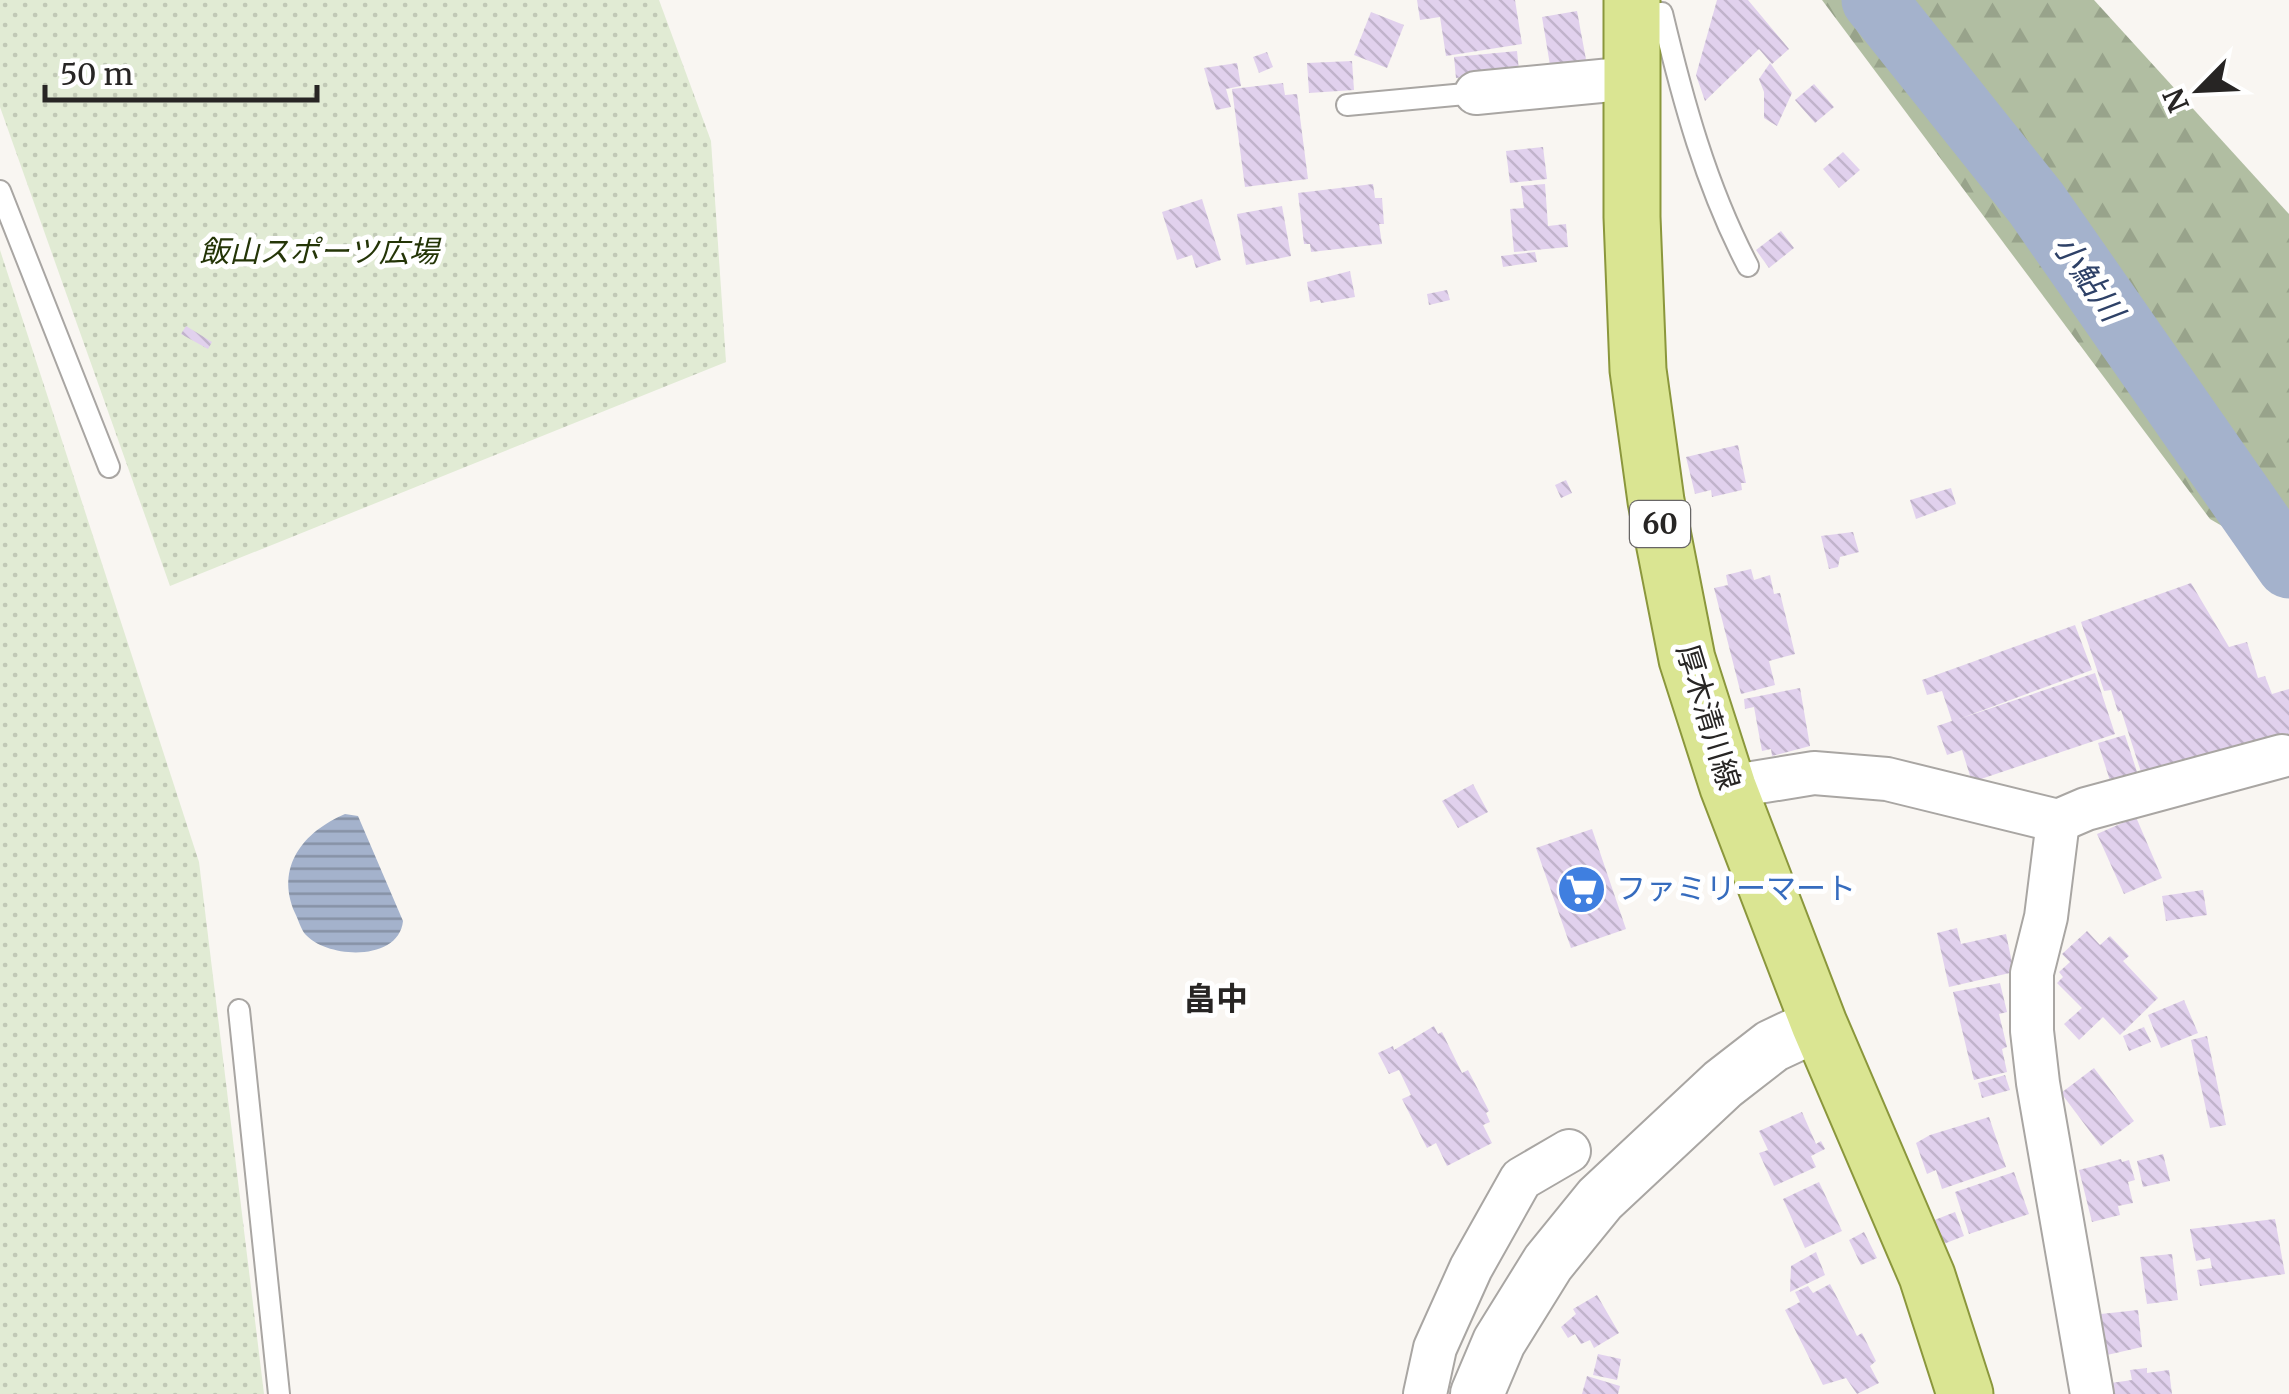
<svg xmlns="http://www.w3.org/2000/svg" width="2289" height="1394" viewBox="0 0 2289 1394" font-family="Merriweather,'Noto Sans JP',serif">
<defs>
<pattern id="grass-dots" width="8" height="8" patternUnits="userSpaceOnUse" patternTransform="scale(2.5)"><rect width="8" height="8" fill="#e1ebd4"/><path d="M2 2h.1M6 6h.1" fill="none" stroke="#c1c9b6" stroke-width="1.8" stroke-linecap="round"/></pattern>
<pattern id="forest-firs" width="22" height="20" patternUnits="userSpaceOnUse" patternTransform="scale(2.5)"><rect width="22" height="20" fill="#b1bea2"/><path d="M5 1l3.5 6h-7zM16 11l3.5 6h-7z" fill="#98a38b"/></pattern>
<pattern id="water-rules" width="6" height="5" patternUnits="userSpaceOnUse" patternTransform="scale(2.5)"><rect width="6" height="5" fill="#a4b2cc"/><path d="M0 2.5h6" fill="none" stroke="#8691a5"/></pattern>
<pattern id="building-back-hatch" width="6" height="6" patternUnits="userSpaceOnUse" patternTransform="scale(2.5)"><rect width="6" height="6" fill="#e1d1ed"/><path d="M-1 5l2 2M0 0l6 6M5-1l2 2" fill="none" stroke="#c1b3cb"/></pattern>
</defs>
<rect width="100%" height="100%" fill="#f9f6f2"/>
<g fill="url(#grass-dots)">
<polygon points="0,0 659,0 711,141 726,362 170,586 0,107"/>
<polygon points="0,250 199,862 264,1394 0,1394"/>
</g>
<polygon fill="url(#forest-firs)" points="1822,0 2094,0 2289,214 2289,565 2210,519"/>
<path fill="url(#water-rules)" d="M345,814l13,2 45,105c-4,41 -76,38 -98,13 -4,-5 -7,-15 -10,-21 -20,-46 8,-81 50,-99z"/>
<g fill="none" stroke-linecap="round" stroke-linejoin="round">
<polyline stroke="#a4b2cc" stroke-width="65" points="1874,0 2036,203 2289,566"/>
</g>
<g fill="url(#building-back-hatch)">
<polygon points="1417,0 1515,0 1522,44 1446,56 1440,17 1420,20"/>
<polygon points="1717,0 1748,0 1789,49 1772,64 1759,49 1705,101 1696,75"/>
<polygon points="1577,11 1587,65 1551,71 1542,17"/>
<polygon points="1371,12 1404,25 1387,68 1354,55"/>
<polygon points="1517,51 1519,71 1456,78 1454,57"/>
<polygon points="1267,52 1273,67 1259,73 1253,57"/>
<polygon points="1352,61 1354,90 1309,93 1307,63"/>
<polygon points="1237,63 1241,86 1226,89 1231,107 1216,110 1204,68"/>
<polygon points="1770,63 1792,93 1777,126 1764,118 1764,92 1759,79"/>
<polygon points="1283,83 1285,95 1297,94 1308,179 1245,187 1232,89"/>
<polygon points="1814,84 1834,107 1815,123 1795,100"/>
<polygon points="1543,147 1547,179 1510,183 1506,151"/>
<polygon points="1843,152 1860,170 1839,188 1823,169"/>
<polygon points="1373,184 1375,198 1382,198 1384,224 1379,224 1382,244 1311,252 1310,244 1304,244 1298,193"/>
<polygon points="1545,184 1548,226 1566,224 1568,247 1514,252 1510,209 1524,208 1521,186"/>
<polygon points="1202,199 1221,260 1196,268 1192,255 1177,260 1162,212"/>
<polygon points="1282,206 1291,256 1246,265 1237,214"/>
<polygon points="1781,231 1794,248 1769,268 1756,250"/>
<polygon points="1535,252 1537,262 1503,267 1501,256"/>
<polygon points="1350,271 1355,297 1321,303 1320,300 1310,302 1307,282"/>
<polygon points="1447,290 1450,300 1429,305 1427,294"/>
<polygon points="186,326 212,342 208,349 181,334"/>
<polygon points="1738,445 1746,483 1741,483 1742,490 1712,497 1711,490 1695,494 1686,457"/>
<polygon points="1566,480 1572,493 1561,498 1555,485"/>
<polygon points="1951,488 1956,504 1916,519 1910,500"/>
<polygon points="1853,532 1859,552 1840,557 1838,567 1829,569 1821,536"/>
<polygon points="1751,569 1754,580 1770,575 1774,594 1780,593 1795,654 1769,661 1775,685 1741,694 1714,588 1728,585 1726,575"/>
<polygon points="2191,583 2229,647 2247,642 2258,678 2265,676 2272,694 2289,689 2289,740 2224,760 2220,750 2142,775 2121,710 2118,712 2111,690 2104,691 2081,622"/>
<polygon points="2075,625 2092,670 1959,719 2095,673 2115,734 1972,782 1962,750 1947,755 1937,726 1952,721 1942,691 1927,695 1922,680"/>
<polygon points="1800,688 1810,746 1772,756 1771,749 1762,751 1754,707 1745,709 1744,699"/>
<polygon points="2125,735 2139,778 2112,787 2098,743"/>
<polygon points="1473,784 1488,812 1458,828 1442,801"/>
<polygon points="2136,817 2162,878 2124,894 2097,834"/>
<polygon points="1592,829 1626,929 1571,948 1536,848"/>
<polygon points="2203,890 2207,915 2166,921 2162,896"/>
<polygon points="1957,928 1961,944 2006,934 2014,972 1949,987 1937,933"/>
<polygon points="2087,931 2100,945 2110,936 2129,956 2123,961 2158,998 2120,1035 2103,1017 2079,1040 2064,1024 2082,1008 2057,983 2063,977 2059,972 2070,962 2062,954"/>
<polygon points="2000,983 2007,1012 1999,1014 2007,1047 2002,1049 2007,1072 1974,1080 1953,992"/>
<polygon points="2184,1000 2198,1033 2161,1048 2148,1015"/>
<polygon points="1434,1026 1438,1034 1442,1032 1462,1073 1468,1070 1489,1111 1486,1113 1490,1122 1483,1125 1492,1143 1447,1166 1436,1143 1427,1148 1402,1099 1411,1095 1399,1070 1389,1074 1378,1053 1393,1046 1394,1050"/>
<polygon points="2144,1027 2151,1042 2129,1051 2123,1036"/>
<polygon points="2207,1036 2226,1125 2210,1128 2191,1040"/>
<polygon points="2094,1068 2134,1121 2101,1146 2061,1093"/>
<polygon points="2005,1075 2010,1090 1982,1098 1978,1083"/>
<polygon points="1802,1112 1816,1144 1821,1141 1825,1149 1811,1156 1816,1167 1774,1186 1759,1153 1768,1150 1759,1131"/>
<polygon points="1989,1117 2006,1167 1942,1189 1936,1170 1927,1174 1916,1143 1930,1135"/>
<polygon points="2163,1154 2170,1181 2143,1187 2137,1161"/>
<polygon points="2121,1159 2122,1162 2129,1160 2135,1180 2128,1182 2133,1203 2118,1206 2120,1215 2092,1222 2079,1170"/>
<polygon points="2014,1172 2029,1214 1969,1234 1955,1192"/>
<polygon points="1819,1182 1842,1231 1805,1248 1783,1199"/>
<polygon points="1955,1212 1964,1236 1941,1245 1932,1221"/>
<polygon points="2275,1219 2285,1274 2200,1286 2197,1270 2212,1268 2210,1258 2196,1261 2190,1229"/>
<polygon points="1864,1232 1877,1258 1861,1265 1849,1240"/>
<polygon points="1816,1252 1825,1275 1790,1292 1791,1266"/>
<polygon points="2172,1254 2178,1300 2147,1304 2140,1257"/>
<polygon points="1830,1284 1857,1336 1862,1333 1876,1361 1870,1366 1879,1383 1857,1394 1846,1378 1823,1385 1785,1310 1800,1302 1795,1292 1808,1286 1813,1293"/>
<polygon points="1597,1295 1619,1333 1594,1348 1590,1340 1581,1344 1575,1334 1568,1338 1561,1327 1576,1314 1573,1309"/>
<polygon points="2138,1310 2142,1347 2107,1355 2101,1314"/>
<polygon points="1598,1354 1621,1359 1617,1380 1593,1375"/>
<polygon points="2147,1368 2147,1373 2169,1370 2172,1394 2112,1394 2111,1383 2132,1380 2130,1370"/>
<polygon points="1587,1376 1620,1386 1618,1394 1582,1394"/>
</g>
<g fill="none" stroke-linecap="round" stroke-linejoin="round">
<defs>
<g id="service">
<path d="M1632,14l30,-1c21,88 44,173 86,253"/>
<polyline points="1347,105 1476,93"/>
<polyline points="0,191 109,467"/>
<polyline points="239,1010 279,1394"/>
</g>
<g id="minor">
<polyline points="1476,93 1632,78"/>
<polyline points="1728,787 1814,773 1887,779 2058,821 2086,809 2282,756"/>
<polyline points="2058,821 2046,917 2032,973 2032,1031 2038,1083 2092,1394"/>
<polyline points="1425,1394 1435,1348 1471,1268 1521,1179 1569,1151"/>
</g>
<polyline id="tertiary" points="1477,1394 1499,1342 1548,1263 1600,1199 1723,1084 1772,1046 1819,1024"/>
<polyline id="primary" points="1632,0 1632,217 1638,370 1656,501 1687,659 1728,787 1819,1024 1927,1276 1965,1394"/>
</defs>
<use href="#service" stroke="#a9a6a3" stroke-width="24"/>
<use href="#minor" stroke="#a9a6a3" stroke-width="46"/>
<use href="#tertiary" stroke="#a9a6a3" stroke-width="56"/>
<use href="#primary" stroke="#8b973c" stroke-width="59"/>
<use href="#service" stroke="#fff" stroke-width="20"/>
<use href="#minor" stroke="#fff" stroke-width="42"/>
<use href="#tertiary" stroke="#fff" stroke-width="52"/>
<use href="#primary" stroke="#dae592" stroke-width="55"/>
</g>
<defs>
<symbol id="supermarket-disc" viewBox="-11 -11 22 22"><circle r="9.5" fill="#3f7fe0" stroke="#fff"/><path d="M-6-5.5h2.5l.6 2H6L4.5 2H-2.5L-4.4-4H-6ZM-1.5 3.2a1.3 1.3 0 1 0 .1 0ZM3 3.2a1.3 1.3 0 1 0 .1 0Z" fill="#fff"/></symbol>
</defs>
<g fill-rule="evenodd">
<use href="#supermarket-disc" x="1554" y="862" width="55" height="55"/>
</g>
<g text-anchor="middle" stroke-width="10" stroke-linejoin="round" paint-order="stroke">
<rect fill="#fff" stroke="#686666" stroke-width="2.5" x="1630" y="501" width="60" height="46" rx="8"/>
<g font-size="28" font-weight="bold" fill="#272524">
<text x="1660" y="534">60</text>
</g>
<g font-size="30" font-style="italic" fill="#243507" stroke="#fff">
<text x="319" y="262">飯山スポーツ広場</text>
</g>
<g font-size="30" fill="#272524" stroke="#fff">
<text transform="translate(1708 717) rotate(73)" y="10">厚木清川線</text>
</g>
<g font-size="30" fill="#366cbe" stroke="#fff" text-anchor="start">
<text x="1616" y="899">ファミリーマート</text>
</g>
<g font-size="32" font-style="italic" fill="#2e4167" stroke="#fff">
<text transform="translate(2088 278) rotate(55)" y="11">小鮎川</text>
</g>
<g font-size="32" font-weight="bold" fill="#272524" stroke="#fff">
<text x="1216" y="1010">畠中</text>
</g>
</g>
<g transform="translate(2199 90) rotate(246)" stroke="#ffffff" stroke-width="8" paint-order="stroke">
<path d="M0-8L18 38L0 25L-18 38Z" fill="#272524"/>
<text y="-15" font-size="28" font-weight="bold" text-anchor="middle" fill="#272524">N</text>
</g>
<path d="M45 85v15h272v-15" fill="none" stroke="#272524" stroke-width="5"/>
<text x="60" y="85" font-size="30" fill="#272524" stroke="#ffffff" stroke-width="8" paint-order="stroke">50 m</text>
</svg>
